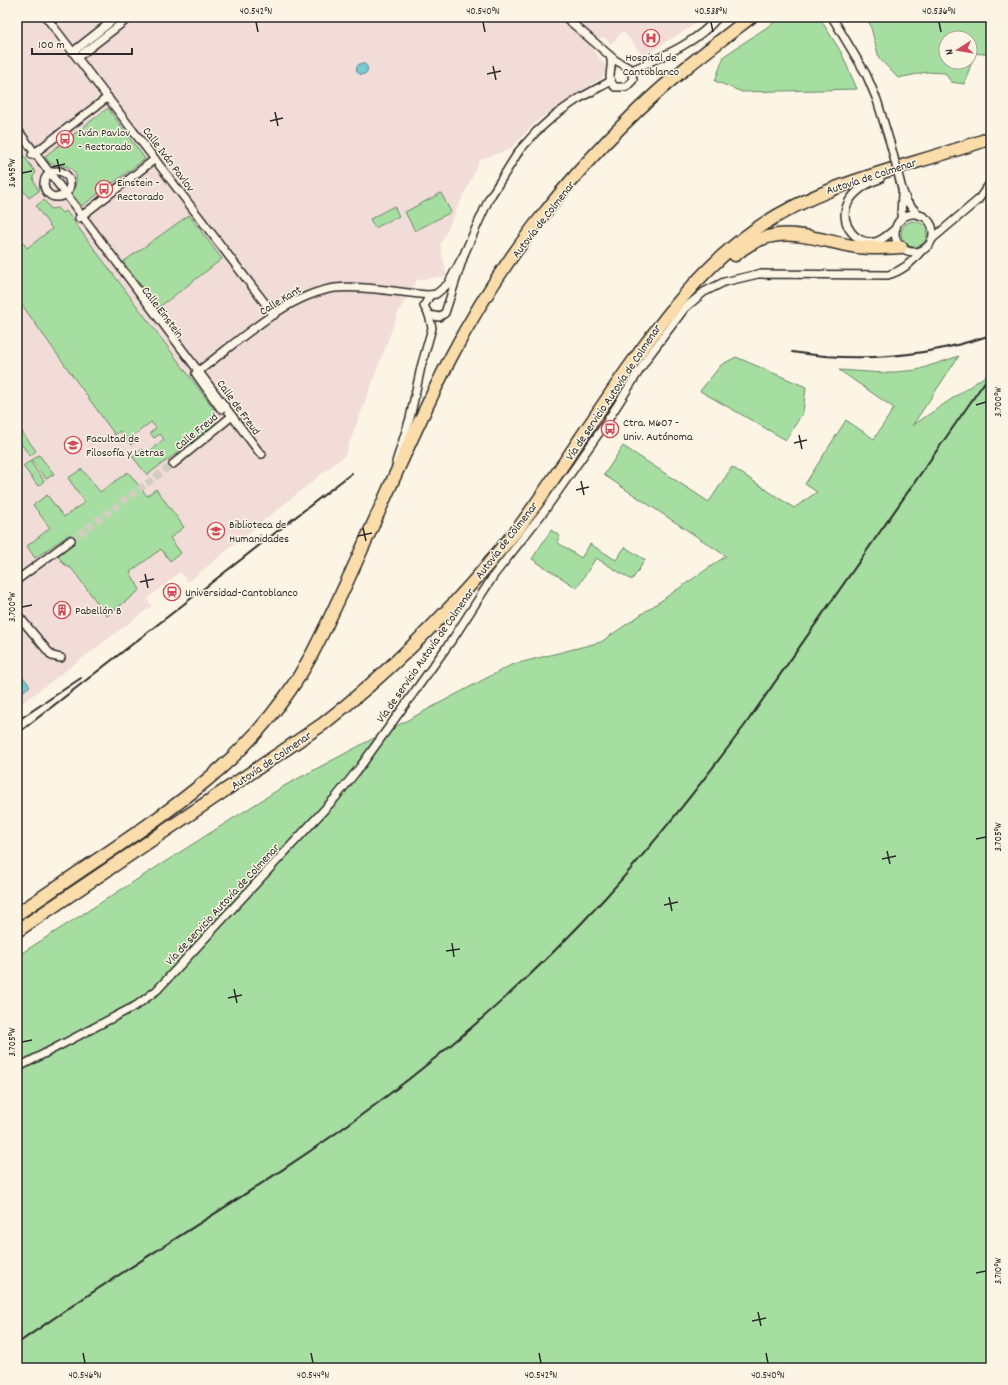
<svg xmlns="http://www.w3.org/2000/svg" width="1008" height="1385" viewBox="0 0 1008 1385" font-family="Dekko,sans-serif">
<rect width="100%" height="100%" fill="#fcf5e5"/>
<filter id="ink" filterUnits="userSpaceOnUse"><feTurbulence type="fractalNoise" baseFrequency=".025" numOctaves="2"/><feDisplacementMap in="SourceGraphic" scale="8" xChannelSelector="R" yChannelSelector="G"/><feConvolveMatrix kernelMatrix="1 2 1 2 8 2 1 2 1" color-interpolation-filters="sRGB"/></filter>
<g filter="url(#ink)">
<g fill="#f1dcd8">
<polygon points="17,17 560,17 584,37 607,68 603,77 539,119 510,149 480,160 440,245 447,276 417,280 399,311 345,455 188,582 180,572 147,599 152,606 17,707"/>
<polygon points="568,17 708,17 664,43 645,58 623,31 611,44 603,37 600,39"/>
</g>
<g fill="#a6dea1" stroke="#688466" fill-rule="evenodd">
<polygon points="782,17 819,17 841,52 857,89 742,92 715,81 724,56"/>
<path d="M868,17h123v38l-16,-2 -11,31 -13,-2 -6,-9 -18,-1 -29,6 -19,-20zM946,38h24v24h-24z"/>
<path d="M108,108l37,51 -63,47 -10,-12c11,-23 0,-29 -22,-30l-5,-8z"/>
<polygon points="17,146 36,173 33,176 34,182 39,191 29,198 17,182"/>
<polygon points="441,193 451,212 415,231 405,212"/>
<polygon points="44,200 51,209 57,208 62,213 66,211 214,409 215,425 147,475 132,456 142,449 146,454 164,439 160,434 154,438 150,433 156,428 151,422 133,436 136,441 131,445 120,431 115,435 17,298 17,235 27,248 52,229 36,206"/>
<polygon points="394,206 399,216 375,228 370,219"/>
<polygon points="189,215 222,259 158,308 123,262"/>
<circle cx="914" cy="234" r="13"/>
<polygon points="959,356 912,426 991,372 991,1368 17,1368 17,956 284,786 511,665 601,642 726,556 604,475 623,446 709,502 732,467 794,508 817,492 805,484 846,420 874,439 894,408 839,370 884,373 917,370"/>
<polygon points="736,357 806,387 803,412 786,440 700,391 721,365"/>
<polygon points="20,429 36,451 30,456 17,438 17,432"/>
<polygon points="39,455 54,474 46,479 32,460"/>
<polygon points="30,461 44,481 38,486 23,466"/>
<polygon points="82,469 100,492 128,472 147,496 156,489 184,527 170,538 181,553 170,561 161,549 130,572 140,590 107,616 72,569 64,564 58,556 74,542 70,534 35,558 27,546 50,528 33,505 47,495 64,517 85,502 68,478"/>
<polygon points="551,530 560,536 557,542 581,558 590,544 616,560 625,547 645,560 632,580 596,558 577,588 532,559"/>
</g>
<g fill="#79c9d2" stroke="#5a8a8f">
<circle cx="362" cy="69" r="5.5"/>
<polygon points="17,669 30,686 17,696"/>
</g>
<g fill="none" stroke-linecap="round" stroke-linejoin="round">
<polyline stroke="#d2cdc0" stroke-width="7" stroke-dasharray="7 3.5" stroke-linecap="butt" points="71,540 173,464"/>
<defs>
<g id="street">
<polyline points="46,17 274,315"/>
<path d="M565,17l50,43 16,9 2,11 -7,7h-11c-11,-10 0,-18 -5,-31"/>
<polyline points="832,17 866,74 877,100 891,146"/>
<polyline points="74,51 117,17"/>
<polyline points="78,57 130,17"/>
<path d="M632,70c29,-13 65,-27 86,-53"/>
<path d="M17,129c81,107 161,215 242,323l3,2"/>
<polyline points="32,155 108,97"/>
<circle cx="57" cy="184" r="13"/>
<path d="M880,179c-13,4 -27,13 -33,26 -8,19 10,42 31,36 7,-3 12,-8 18,-13"/>
<polyline points="902,189 907,202 919,215"/>
<circle cx="914" cy="233" r="19"/>
<polyline points="79,218 155,159"/>
<polyline points="901,220 902,193"/>
<polyline points="932,239 978,200 991,182"/>
<polyline points="463,256 448,284 436,294 430,295 424,306 429,315 439,317 445,313 465,252 489,199 519,151 536,132 555,115 578,99 611,81"/>
<path d="M196,373c40,-29 89,-78 139,-85 27,-3 66,5 95,7"/>
<polyline points="196,374 221,409"/>
<polyline points="396,462 410,418 421,367 432,328 429,315"/>
<polyline points="173,464 232,416"/>
<polyline points="17,580 71,540"/>
<polyline points="17,614 52,656 61,658"/>
<path d="M17,1068l120,-63 20,-15 179,-193 24,-30 94,-130 40,-62 51,-65 59,-84 44,-69 37,-49 19,-16 20,-10 34,-8 130,1c14,-4 24,-12 33,-24"/>
</g>
<g id="highway">
<path d="M735,255c39,-34 73,-17 117,-9 16,3 32,2 49,1"/>
<path d="M17,914c29,-19 57,-39 86,-58 84,-57 160,-110 209,-202 50,-97 89,-200 139,-297 47,-91 113,-176 187,-247 35,-34 74,-63 113,-93"/>
<path d="M17,931l306,-207c61,-48 117,-102 168,-163 10,-13 22,-25 32,-39 36,-49 68,-101 104,-152 37,-52 76,-104 129,-141 75,-51 153,-61 235,-91"/>
</g>
</defs>
<use href="#street" stroke="#2b2b2b" stroke-width="10"/>
<use href="#highway" stroke="#2b2b2b" stroke-width="15"/>
<use href="#street" stroke="#fcf5e5" stroke-width="7"/>
<use href="#highway" stroke="#faddab" stroke-width="12"/>
<g stroke="#2b2b2b" stroke-width="2">
<path d="M792,352c69,11 134,5 199,-17"/>
<polyline points="17,721 81,678"/>
<polyline points="17,734 352,473"/>
<path d="M17,1344c118,-85 246,-155 362,-242 81,-61 158,-129 226,-204 50,-55 96,-114 140,-173l246,-352"/>
</g>
<defs>
<polyline id="street-bridge" points="891,146 902,189"/>
</defs>
<use href="#street-bridge" stroke="#2b2b2b" stroke-width="10" stroke-linecap="butt"/>
<use href="#street-bridge" stroke="#fcf5e5" stroke-width="7"/>
</g>
</g>
<path fill="none" stroke="#2b2b2b" stroke-width="1.5" d="M256,22l2,10M483,22l2,10M711,22l2,10M939,22l2,10M493,66l3,14M487,74l14,-3M275,112l3,14M270,121l13,-3M57,159l3,13M52,167l13,-3M22,173l10,-2M976,405l10,-3M799,435l3,14M794,443l13,-3M581,481l3,14M576,490l13,-3M363,528l3,13M358,536l14,-3M145,574l3,14M140,582l14,-3M22,607l10,-2M976,839l10,-2M887,851l3,13M882,859l14,-3M669,897l3,14M664,905l14,-3M452,943l2,14M446,951l14,-2M234,989l3,14M228,998l14,-3M22,1042l10,-2M976,1273l10,-2M758,1312l3,14M752,1321l14,-3M83,1353l2,10M311,1353l2,10M539,1353l2,10M766,1353l2,10"/>
<defs>
<symbol id="hospital-ring" viewBox="-11 -11 22 22"><circle r="9.5" fill="#fcf5e5" stroke="#d1495b" stroke-width="1.5"/><path d="M-5-5h3v3.5h4V-5h3V5h-3V1.5h-4V5h-3Z" fill="#d1495b"/></symbol>
<symbol id="bus-ring" viewBox="-11 -11 22 22"><circle r="9.5" fill="#fcf5e5" stroke="#d1495b" stroke-width="1.5"/><path d="M-5-6H5V4H4V6H2V4H-2V6H-4V4H-5ZM-3.5-4V0h7V-4ZM-3.5 1.2v1.5H-2V1.2ZM2 1.2v1.5H3.5V1.2Z" fill="#d1495b"/></symbol>
<symbol id="university-ring" viewBox="-11 -11 22 22"><circle r="9.5" fill="#fcf5e5" stroke="#d1495b" stroke-width="1.5"/><path d="M0-5L7-2L0 1L-7-2ZM-4 1L0 2.5L4 1V4Q0 6-4 4Z" fill="#d1495b"/></symbol>
<symbol id="station-ring" viewBox="-11 -11 22 22"><circle r="9.5" fill="#fcf5e5" stroke="#d1495b" stroke-width="1.5"/><path d="M-3-6H3Q5-6 5-4V2Q5 4 3 4L4.5 6H3L1.5 4h-3L-3 6H-4.5L-3 4Q-5 4-5 2V-4Q-5-6-3-6ZM-3.5-4v3h7v-3ZM-3.5 1v1.5H-2V1ZM2 1v1.5H3.5V1Z" fill="#d1495b"/></symbol>
<symbol id="building-ring" viewBox="-11 -11 22 22"><circle r="9.5" fill="#fcf5e5" stroke="#d1495b" stroke-width="1.5"/><path d="M-4-6H4V6H1V3H-1V6H-4ZM-2.5-4.3h1.7v1.8h-1.7ZM.8-4.3h1.7v1.8H.8ZM-2.5-1h1.7V.8h-1.7ZM.8-1h1.7V.8H.8Z" fill="#d1495b"/></symbol>
</defs>
<g fill-rule="evenodd">
<use href="#hospital-ring" x="641" y="28" width="20" height="20"/>
<use href="#bus-ring" x="55" y="129" width="20" height="20"/>
<use href="#bus-ring" x="94" y="179" width="20" height="20"/>
<use href="#bus-ring" x="600" y="419" width="20" height="20"/>
<use href="#university-ring" x="63" y="435" width="20" height="20"/>
<use href="#university-ring" x="206" y="521" width="20" height="20"/>
<use href="#station-ring" x="162" y="582" width="20" height="20"/>
<use href="#building-ring" x="52" y="600" width="20" height="20"/>
</g>
<g text-anchor="middle" stroke-width="3" stroke-linejoin="round" paint-order="stroke">
<g font-size="12" fill="#2b2b2b" stroke="#fcf5e5" text-anchor="start">
<text x="651" y="61" text-anchor="middle">Hospital de<tspan x="651" dy="14">Cantoblanco</tspan></text>
<text x="78" y="136">Iván Pavlov<tspan x="78" dy="14">- Rectorado</tspan></text>
<text x="117" y="186">Einstein -<tspan x="117" dy="14">Rectorado</tspan></text>
<text x="623" y="426">Ctra. M607 -<tspan x="623" dy="14">Univ. Autónoma</tspan></text>
<text x="86" y="442">Facultad de<tspan x="86" dy="14">Filosofía y Letras</tspan></text>
<text x="229" y="528">Biblioteca de<tspan x="229" dy="14">Humanidades</tspan></text>
<text x="185" y="596">Universidad-Cantoblanco</text>
<text x="75" y="614">Pabellón B</text>
</g>
<g font-size="12" fill="#2b2b2b" stroke="#fcf5e5">
<text transform="translate(169 159) rotate(53)" y="4">Calle Iván Pavlov</text>
<text transform="translate(871 176) rotate(-18)" y="4">Autovía de Colmenar</text>
<text transform="translate(543 219) rotate(-52)" y="4">Autovía de Colmenar</text>
<text transform="translate(280 300) rotate(-31)" y="4">Calle Kant</text>
<text transform="translate(163 312) rotate(53)" y="4">Calle Einstein</text>
<text transform="translate(613 392) rotate(-56)" y="4">Vía de servicio Autovía de Colmenar</text>
<text transform="translate(239 407) rotate(54)" y="4">Calle de Freud</text>
<text transform="translate(196 431) rotate(-39)" y="4">Calle Freud</text>
<text transform="translate(506 540) rotate(-52)" y="4">Autovía de Colmenar</text>
<text transform="translate(425 655) rotate(-55)" y="4">Vía de servicio Autovía de Colmenar</text>
<text transform="translate(271 760) rotate(-34)" y="4">Autovía de Colmenar</text>
<text transform="translate(222 904) rotate(-47)" y="4">Vía de servicio Autovía de Colmenar</text>
</g>
</g>
<rect width="1008" height="1385" fill="none" stroke="#fcf5e5" stroke-width="44"/>
<g transform="translate(958 50) rotate(258)"><circle r="19" fill="#fcf5e5" stroke="#a8a49b"/>
<path d="M0-3L7 15L0 10L-7 15Z" fill="#d1495b"/>
<text y="-6" font-size="11" font-weight="bold" text-anchor="middle" fill="#2b2b2b">N</text>
</g>
<path d="M32 48v6h100v-6" fill="none" stroke="#2b2b2b" stroke-width="2"/>
<text x="38" y="48" font-size="12" fill="#2b2b2b" stroke="#fcf5e5" stroke-width="3" paint-order="stroke">100 m</text>
<rect x="22" y="22" width="964" height="1341" fill="none" stroke="#2b2b2b" stroke-width="1.5"/>
<g font-size="10" text-anchor="middle" fill="#2b2b2b">
<text x="256" y="14">40.542°N</text>
<text x="483" y="14">40.540°N</text>
<text x="711" y="14">40.538°N</text>
<text x="939" y="14">40.536°N</text>
<text transform="translate(11 173) rotate(-90)" y="4">3.695°W</text>
<text transform="translate(997 402) rotate(-90)" y="4">3.700°W</text>
<text transform="translate(11 607) rotate(-90)" y="4">3.700°W</text>
<text transform="translate(997 837) rotate(-90)" y="4">3.705°W</text>
<text transform="translate(11 1042) rotate(-90)" y="4">3.705°W</text>
<text transform="translate(997 1271) rotate(-90)" y="4">3.710°W</text>
<text x="85" y="1378">40.546°N</text>
<text x="313" y="1378">40.544°N</text>
<text x="541" y="1378">40.542°N</text>
<text x="768" y="1378">40.540°N</text>
</g>
</svg>
